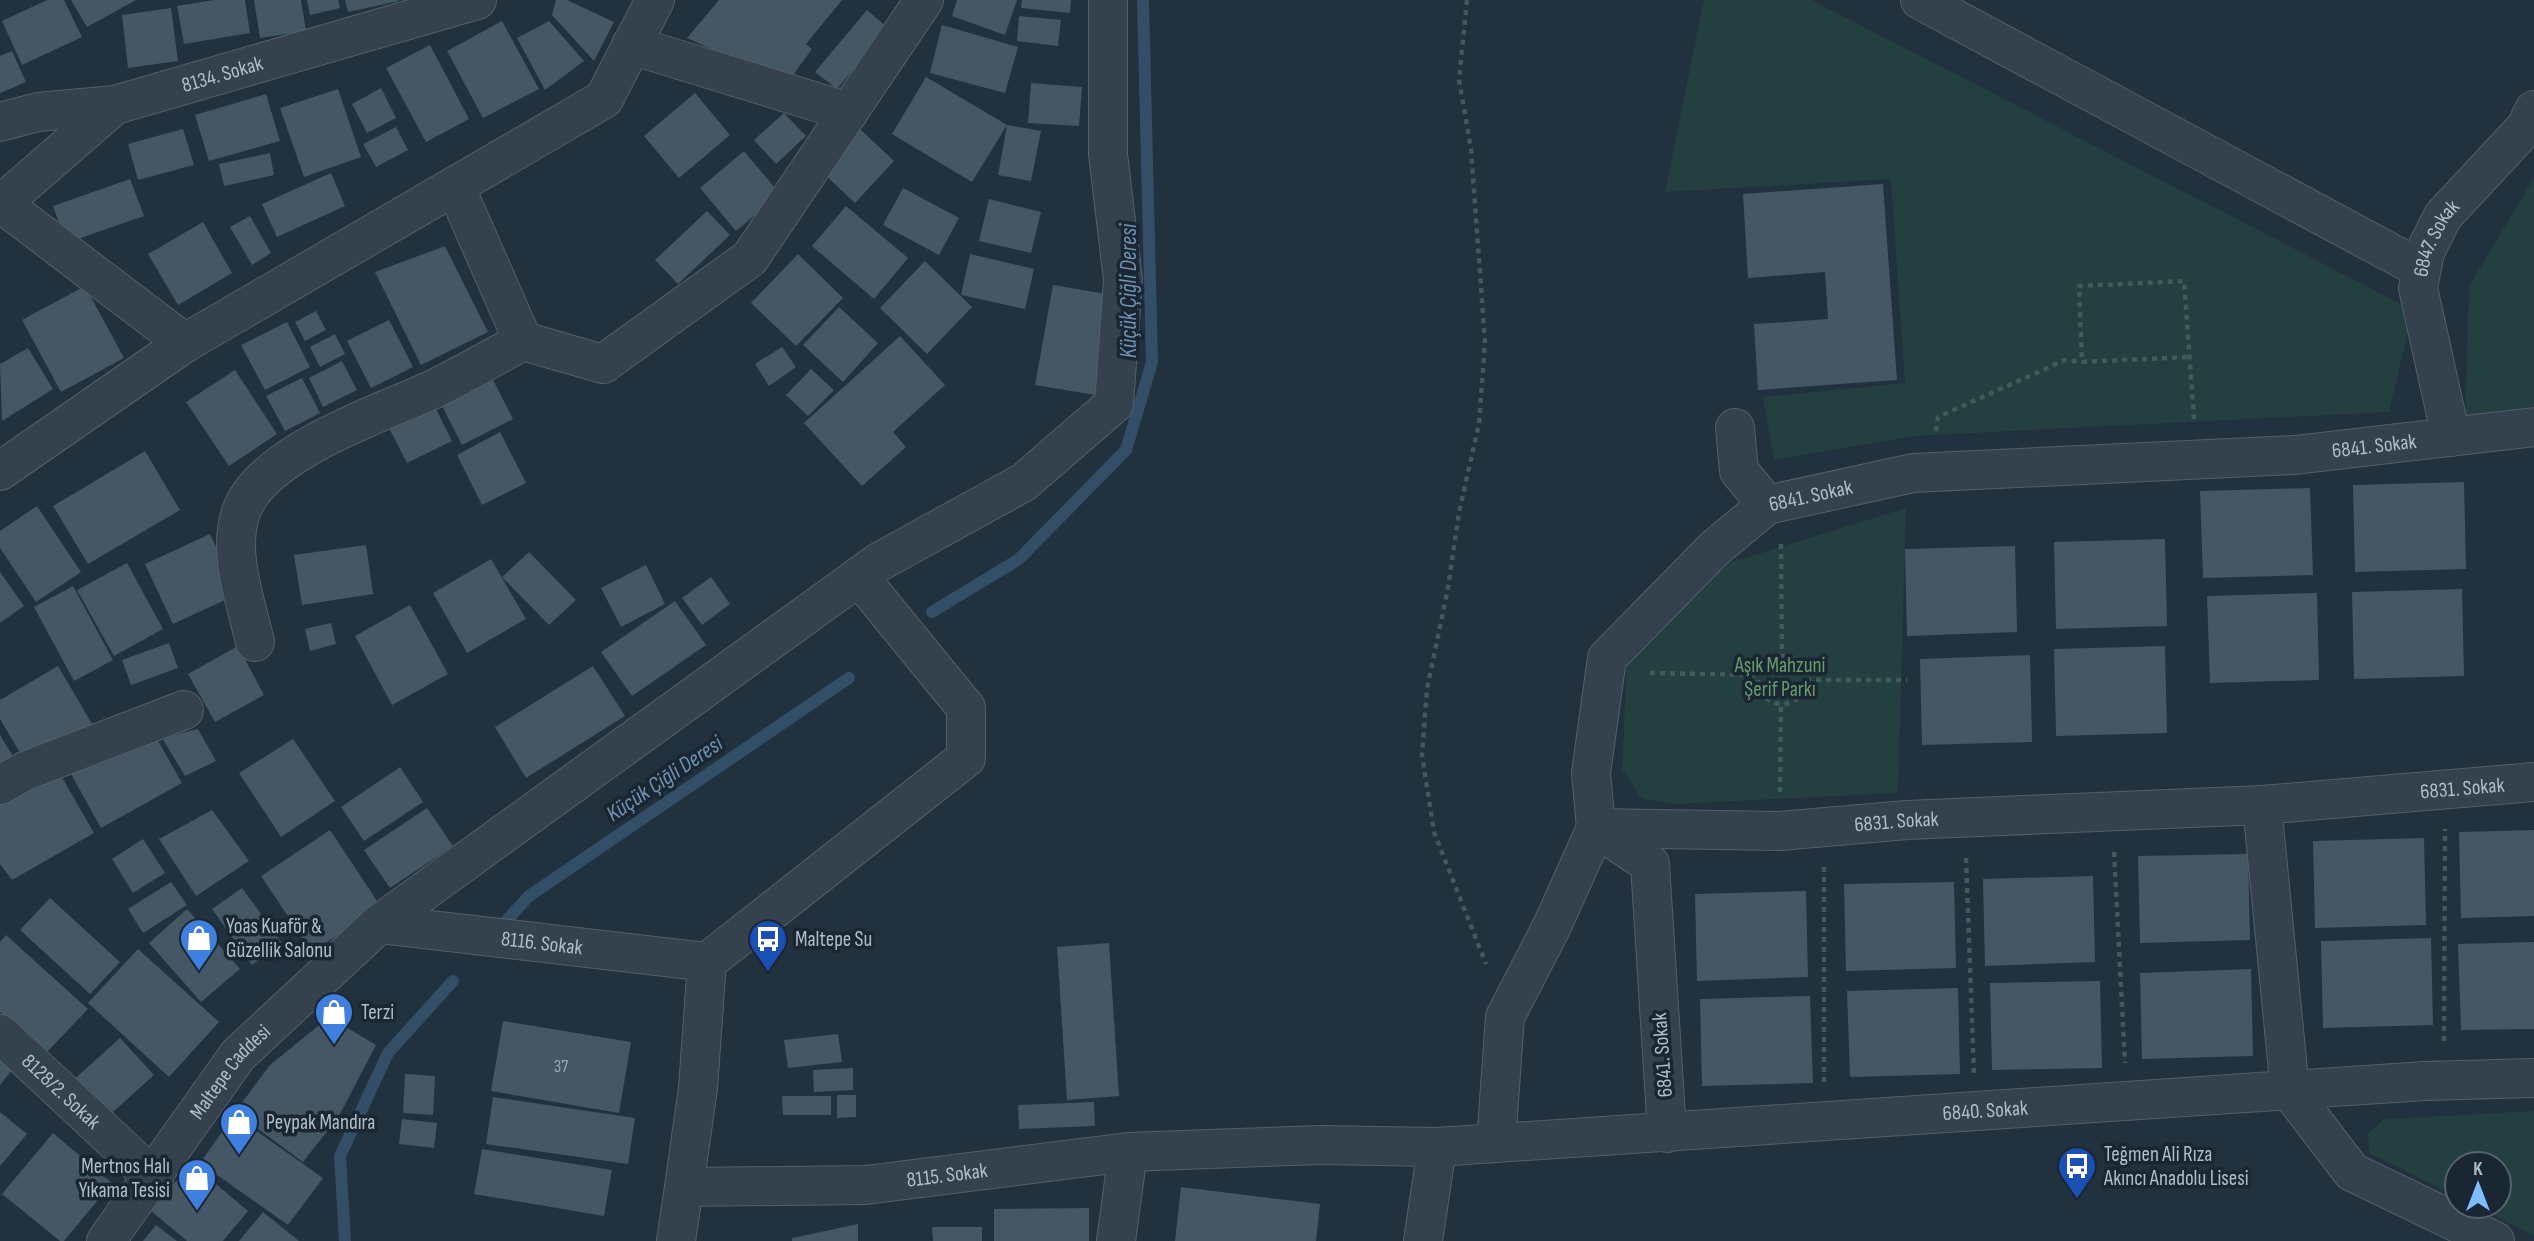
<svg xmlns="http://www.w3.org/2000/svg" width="2534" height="1241" viewBox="0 0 2534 1241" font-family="'Sofia Sans Condensed',sans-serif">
<rect width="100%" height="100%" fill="#21313e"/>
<g fill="#233f3f">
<polygon points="1704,0 1812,0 2413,310 2389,412 1914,436 1774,460 1763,397 1905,383 1891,179 1665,192"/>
<polygon points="2534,178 2534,406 2465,424 2469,286"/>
<polygon points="1906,508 1898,793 1676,804 1642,799 1622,769 1627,663 1716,567"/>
<polygon points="2534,1111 2534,1236 2475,1206 2499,1206 2499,1164 2457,1164 2457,1197 2369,1153 2368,1134 2384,1119"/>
</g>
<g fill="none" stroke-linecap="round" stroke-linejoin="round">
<g stroke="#334f67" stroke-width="12">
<polyline points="932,612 1019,559 1126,450 1152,362 1143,0"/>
<polyline points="508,919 529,896 849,678"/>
<polyline points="345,1241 340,1156 388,1053 453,981"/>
</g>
</g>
<g fill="#455665">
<polygon points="47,0 64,0 82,37 22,65 2,21"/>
<polygon points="71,0 136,0 87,27"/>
<polygon points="214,0 245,0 250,33 184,44 177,6"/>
<polygon points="254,0 301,0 306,31 260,38"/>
<polygon points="307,0 338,0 340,8 310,15"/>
<polygon points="345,0 398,0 399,1 348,12"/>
<polygon points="556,0 567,0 614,22 594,61 552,15"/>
<polygon points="719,0 842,0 806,44 812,49 787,83 687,38"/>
<polygon points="957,0 1017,0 1005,35 952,16"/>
<polygon points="1022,0 1071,0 1070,13 1021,8"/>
<polygon points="171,8 178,61 128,68 122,15"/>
<polygon points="867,10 888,28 837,89 815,72"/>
<polygon points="1019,16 1061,20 1058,46 1017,41"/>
<polygon points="502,21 539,89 483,118 447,51"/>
<polygon points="549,21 584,61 545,90 517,38"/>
<polygon points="942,25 1018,47 1005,93 930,73"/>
<polygon points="430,45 469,119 426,142 386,68"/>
<polygon points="12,51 26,82 0,93 0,56"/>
<polygon points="926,77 1007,125 972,182 892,134"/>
<polygon points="1031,83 1082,87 1079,126 1028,123"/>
<polygon points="381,88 396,118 367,133 352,104"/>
<polygon points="338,89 361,157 304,177 280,108"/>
<polygon points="695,93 730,135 679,178 644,136"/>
<polygon points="266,94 280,141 209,161 195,115"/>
<polygon points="784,113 806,136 776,164 754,140"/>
<polygon points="1007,125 1041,131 1031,181 998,175"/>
<polygon points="396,127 408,150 376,167 363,144"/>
<polygon points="183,129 194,165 138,180 128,144"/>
<polygon points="860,129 894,161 855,203 821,171"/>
<polygon points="744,151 780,194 736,231 700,188"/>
<polygon points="270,153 274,175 224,186 219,164"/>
<polygon points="331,173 345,206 277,237 262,204"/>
<polygon points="130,179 144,216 66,243 53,206"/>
<polygon points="1883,184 1897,380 1758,390 1754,324 1828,319 1825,272 1748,278 1743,194"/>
<polygon points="903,188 959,218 939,255 883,225"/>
<polygon points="989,199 1041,212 1031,253 979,241"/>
<polygon points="846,206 908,258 874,299 812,246"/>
<polygon points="707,211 730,235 678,284 655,260"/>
<polygon points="250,216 271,253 252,265 230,227"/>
<polygon points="203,222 232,273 178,305 148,254"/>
<polygon points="445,246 488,332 421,365 375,272"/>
<polygon points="798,254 843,298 796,346 751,303"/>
<polygon points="970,254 1034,269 1025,309 961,295"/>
<polygon points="925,261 972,307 927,354 880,308"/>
<polygon points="1053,285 1112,295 1095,395 1035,385"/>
<polygon points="85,286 124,358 61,392 22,320"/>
<polygon points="839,307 878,343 843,382 803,345"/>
<polygon points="316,311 326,330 305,341 295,322"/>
<polygon points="389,320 413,367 371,388 347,341"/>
<polygon points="287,322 310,367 265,390 241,345"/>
<polygon points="335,334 345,354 320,367 310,347"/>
<polygon points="900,336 945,385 893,432 906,447 862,486 804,423"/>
<polygon points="782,347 796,367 769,386 755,364"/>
<polygon points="28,348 53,389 2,421 0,364"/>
<polygon points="342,361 357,390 323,407 309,378"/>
<polygon points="811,369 834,390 808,416 786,395"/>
<polygon points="235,370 277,434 229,466 186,402"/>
<polygon points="490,374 513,419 462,445 439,400"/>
<polygon points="302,378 320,413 285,431 266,396"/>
<polygon points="434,405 452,441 407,463 389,428"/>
<polygon points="500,432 526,483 482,505 457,455"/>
<polygon points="145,451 180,510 88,564 53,506"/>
<polygon points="2464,482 2466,569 2355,572 2353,485"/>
<polygon points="2310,488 2313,575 2203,578 2200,491"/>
<polygon points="37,506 81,572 36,602 0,548 0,531"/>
<polygon points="210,534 238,594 173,624 145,564"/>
<polygon points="2165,539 2167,626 2056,629 2054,542"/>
<polygon points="366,545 373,594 302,605 294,555"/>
<polygon points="2015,546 2017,632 1907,636 1905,549"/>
<polygon points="529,552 576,600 549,625 502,577"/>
<polygon points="491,559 526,619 467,653 433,593"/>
<polygon points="127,563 163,629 114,656 77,590"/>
<polygon points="646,565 665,604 621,627 601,588"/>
<polygon points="0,572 24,606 0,623"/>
<polygon points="711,577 730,604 702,625 682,598"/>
<polygon points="73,586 113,660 74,681 34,607"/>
<polygon points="2462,589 2464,676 2354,679 2352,592"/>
<polygon points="2317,593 2319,680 2210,683 2207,596"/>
<polygon points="675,601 706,645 632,696 601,652"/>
<polygon points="410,605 448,674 392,705 355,636"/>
<polygon points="331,623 336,644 310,651 305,629"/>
<polygon points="169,643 178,668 131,685 122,660"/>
<polygon points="238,646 264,695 215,722 188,674"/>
<polygon points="2165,646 2167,733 2056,736 2054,649"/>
<polygon points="2030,655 2032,742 1922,745 1920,659"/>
<polygon points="58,666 92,724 26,763 0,719 0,700"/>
<polygon points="593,666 625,716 526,778 495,727"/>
<polygon points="198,729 216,761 185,776 162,738"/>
<polygon points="0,735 17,763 0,772"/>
<polygon points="157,739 182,783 101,828 66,765"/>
<polygon points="293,739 335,801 281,837 239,773"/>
<polygon points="400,767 423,802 364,841 341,807"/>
<polygon points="59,772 94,833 12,880 0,864 0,801"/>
<polygon points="427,808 453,846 390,888 364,850"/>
<polygon points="212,810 249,861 196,896 159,839"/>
<polygon points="330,830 381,907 312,952 261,876"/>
<polygon points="2534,830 2534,916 2461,918 2459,832"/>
<polygon points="2424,838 2426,925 2315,928 2313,841"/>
<polygon points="143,839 165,873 133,893 112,859"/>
<polygon points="2248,854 2250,940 2140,943 2138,856"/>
<polygon points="2093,876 2095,962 1985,966 1983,879"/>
<polygon points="171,882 187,905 143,933 128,909"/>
<polygon points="1954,882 1956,968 1846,971 1844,884"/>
<polygon points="242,888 282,943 252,965 212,909"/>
<polygon points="1806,891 1808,977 1697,981 1695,894"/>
<polygon points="50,898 120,962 90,994 20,930"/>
<polygon points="187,909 240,969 201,1002 149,943"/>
<polygon points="6,935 88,1009 46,1053 0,1012 0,942"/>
<polygon points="2431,938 2433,1025 2323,1028 2321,941"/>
<polygon points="2534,942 2534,1029 2461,1030 2458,944"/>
<polygon points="1109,943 1119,1096 1067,1100 1057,947"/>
<polygon points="138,949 219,1022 169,1077 88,1003"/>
<polygon points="2251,969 2253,1056 2142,1059 2140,973"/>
<polygon points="2100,981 2102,1068 1992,1070 1990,983"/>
<polygon points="1958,988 1960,1074 1850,1077 1847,991"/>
<polygon points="1810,996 1813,1083 1702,1086 1700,999"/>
<polygon points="329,1017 376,1045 339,1116 303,1162 235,1112 270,1065"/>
<polygon points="503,1021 631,1042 619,1113 491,1091"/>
<polygon points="838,1034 842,1062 788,1068 784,1040"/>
<polygon points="120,1038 154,1075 103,1121 69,1084"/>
<polygon points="0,1044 20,1060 0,1085"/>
<polygon points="853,1068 853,1090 814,1092 813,1070"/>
<polygon points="405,1074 435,1076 433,1115 403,1113"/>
<polygon points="837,1095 856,1095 856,1117 837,1118"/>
<polygon points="782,1096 831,1096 831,1115 783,1115"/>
<polygon points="493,1097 635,1118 628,1164 486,1144"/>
<polygon points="1094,1102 1095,1126 1019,1129 1018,1105"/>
<polygon points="0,1112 27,1134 0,1166"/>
<polygon points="234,1115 323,1178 288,1225 200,1163"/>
<polygon points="402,1119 437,1123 434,1148 399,1144"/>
<polygon points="53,1133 112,1183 64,1241 60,1241 2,1194"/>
<polygon points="482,1149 612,1170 604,1216 474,1194"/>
<polygon points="191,1163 248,1211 223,1241 187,1241 151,1211"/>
<polygon points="1181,1187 1320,1204 1316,1241 1175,1241"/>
<polygon points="1089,1208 1089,1241 994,1241 994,1209"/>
<polygon points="263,1212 299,1241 239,1241"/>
<polygon points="858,1224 858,1241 792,1241 792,1238"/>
<polygon points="156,1225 177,1241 143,1241"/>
<polygon points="932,1227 982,1227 982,1241 933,1241"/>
</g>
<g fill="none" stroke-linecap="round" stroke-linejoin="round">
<defs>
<g id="minor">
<polyline points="1920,0 2421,269"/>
<polyline points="631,45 849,112"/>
<polyline points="0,122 38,112 115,105"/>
<polyline points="455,186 523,341 603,364 750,258 924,0"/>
<polyline points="2,204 185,343"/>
<path id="s1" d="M0,205l115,-100 362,-105"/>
<polyline points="1735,428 1739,471 1767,505"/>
<path id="s2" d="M2451,437l-33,-149 7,-36 18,-36 83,-89 8,-17"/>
<polyline points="0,471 185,343 604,99 655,0"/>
<path d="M255,642c-9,-40 -28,-89 -14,-130 21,-60 139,-98 193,-123 30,-15 60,-32 89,-48"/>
<polyline points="0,785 25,771 184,710"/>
<polyline points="2262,805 2290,1091 2352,1172 2495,1241"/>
<path id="s3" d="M379,924l328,38"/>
<path id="s4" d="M707,962l-9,126 -14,99 182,-2 262,-33 193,-7 116,2 988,-66 109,-3"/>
<polyline points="707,962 966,758 966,708 859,577"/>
<path id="s5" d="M0,1034l154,144"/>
<path id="s6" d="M1667,1133l-17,-269 -54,-36 -5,-55 16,-115 108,-110 52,-43 146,-32 382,-18 239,-28"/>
<path id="s7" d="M1496,1143l9,-126 47,-91 44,-98 183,3 128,-11 355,-15 272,-23"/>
<path id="s8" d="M106,1241l132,-186 141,-131 500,-362 145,-80 90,-78 9,-124 -15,-126v-154"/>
<polyline points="676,1241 684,1187"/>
<polyline points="1116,1241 1128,1152"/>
<polyline points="1423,1241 1437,1147"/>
</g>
</defs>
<use href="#minor" stroke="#53606c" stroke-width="40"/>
<g stroke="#415b5b" stroke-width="4.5" stroke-dasharray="5 5" stroke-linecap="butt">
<polyline points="1467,0 1459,80 1471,149 1485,342 1479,424 1459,512 1448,588 1427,689 1422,755 1434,832 1486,964"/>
<polyline points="2187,357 2082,362 2079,286 2184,281 2194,419"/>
<polyline points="1936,431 1938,417 2065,360 2082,362"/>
<polyline points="1781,544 1782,655"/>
<circle cx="1782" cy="680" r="24"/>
<polyline points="1650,673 1757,675"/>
<polyline points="1806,680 1907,680"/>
<polyline points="1780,792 1781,704"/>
<polyline points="2114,852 2125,1063"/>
<polyline points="1966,858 1974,1073"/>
<polyline points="1824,867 1824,1082"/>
<polyline points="2444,1041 2445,829"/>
</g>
<use href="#minor" stroke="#35424e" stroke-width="38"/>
</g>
<defs>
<symbol id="shop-pin" viewBox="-11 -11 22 30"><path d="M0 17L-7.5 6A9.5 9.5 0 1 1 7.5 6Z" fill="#3f7fe0" stroke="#1a2733"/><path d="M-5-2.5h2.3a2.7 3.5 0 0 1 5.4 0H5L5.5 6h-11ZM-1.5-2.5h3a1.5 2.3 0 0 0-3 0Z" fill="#fff"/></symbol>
<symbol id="bus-pin" viewBox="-11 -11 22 30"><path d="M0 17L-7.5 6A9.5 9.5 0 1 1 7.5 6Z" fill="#1a4fb4" stroke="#1a2733"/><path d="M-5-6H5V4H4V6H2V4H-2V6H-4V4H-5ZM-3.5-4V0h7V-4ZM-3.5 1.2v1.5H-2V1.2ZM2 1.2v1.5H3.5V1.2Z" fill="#fff"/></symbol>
</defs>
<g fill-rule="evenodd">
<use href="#shop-pin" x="177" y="916" width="44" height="60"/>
<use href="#bus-pin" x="746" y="917" width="44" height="60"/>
<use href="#shop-pin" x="312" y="990" width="44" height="60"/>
<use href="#shop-pin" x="217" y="1100" width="44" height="60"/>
<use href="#bus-pin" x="2055" y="1144" width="44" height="60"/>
<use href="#shop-pin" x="175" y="1156" width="44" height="60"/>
</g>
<g text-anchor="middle" stroke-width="7" stroke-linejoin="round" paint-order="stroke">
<g font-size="18" fill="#96a3b1">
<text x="561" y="1072">37</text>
</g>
<g font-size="21" fill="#b1bdca" stroke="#1a2733">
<text dy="7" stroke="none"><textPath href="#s1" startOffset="264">8134. Sokak</textPath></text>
<text dy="7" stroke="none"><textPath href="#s2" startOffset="206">6847. Sokak</textPath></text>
<text dy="7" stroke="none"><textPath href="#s6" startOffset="1339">6841. Sokak</textPath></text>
<text dy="7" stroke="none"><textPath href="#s6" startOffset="772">6841. Sokak</textPath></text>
<text dy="7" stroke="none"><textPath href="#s7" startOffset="1204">6831. Sokak</textPath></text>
<text dy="7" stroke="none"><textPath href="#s7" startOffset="637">6831. Sokak</textPath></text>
<text dy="7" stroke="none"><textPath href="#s3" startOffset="164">8116. Sokak</textPath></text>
<text transform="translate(1662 1055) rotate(-94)" y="7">6841. Sokak</text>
<text dy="7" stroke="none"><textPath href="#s8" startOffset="210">Maltepe Caddesi</textPath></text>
<text dy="7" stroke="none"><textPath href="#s5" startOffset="84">8128/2. Sokak</textPath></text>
<text dy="7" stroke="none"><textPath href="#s4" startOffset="1531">6840. Sokak</textPath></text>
<text dy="7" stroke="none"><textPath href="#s4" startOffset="490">8115. Sokak</textPath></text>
</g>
<g font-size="21" fill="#669d6c" stroke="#1a2733">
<text x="1780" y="672">Aşık Mahzuni<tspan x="1780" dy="24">Şerif Parkı</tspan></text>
</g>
<g font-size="21" fill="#b1bdca" stroke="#1a2733" text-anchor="start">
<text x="226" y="933">Yoas Kuaför &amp;<tspan x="226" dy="24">Güzellik Salonu</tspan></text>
<text x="795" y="946">Maltepe Su</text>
<text x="361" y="1019">Terzi</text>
<text x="266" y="1129">Peypak Mandıra</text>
<text x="2104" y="1161">Teğmen Ali Rıza<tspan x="2104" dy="24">Akıncı Anadolu Lisesi</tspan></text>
<text x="170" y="1173" text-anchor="end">Mertnos Halı<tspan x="170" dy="24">Yıkama Tesisi</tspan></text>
</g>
<g font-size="23" font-style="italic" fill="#6e92b0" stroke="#1a2733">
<text transform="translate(1128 291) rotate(-90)" y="8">Küçük Çiğli Deresi</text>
<text transform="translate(664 778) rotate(-34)" y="8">Küçük Çiğli Deresi</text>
</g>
</g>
<g transform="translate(2478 1185)"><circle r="33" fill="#1a2733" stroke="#56636f" stroke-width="2"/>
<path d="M0-5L12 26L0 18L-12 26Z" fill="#80bfff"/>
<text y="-10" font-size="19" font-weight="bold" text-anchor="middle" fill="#b1bdca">K</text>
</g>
</svg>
